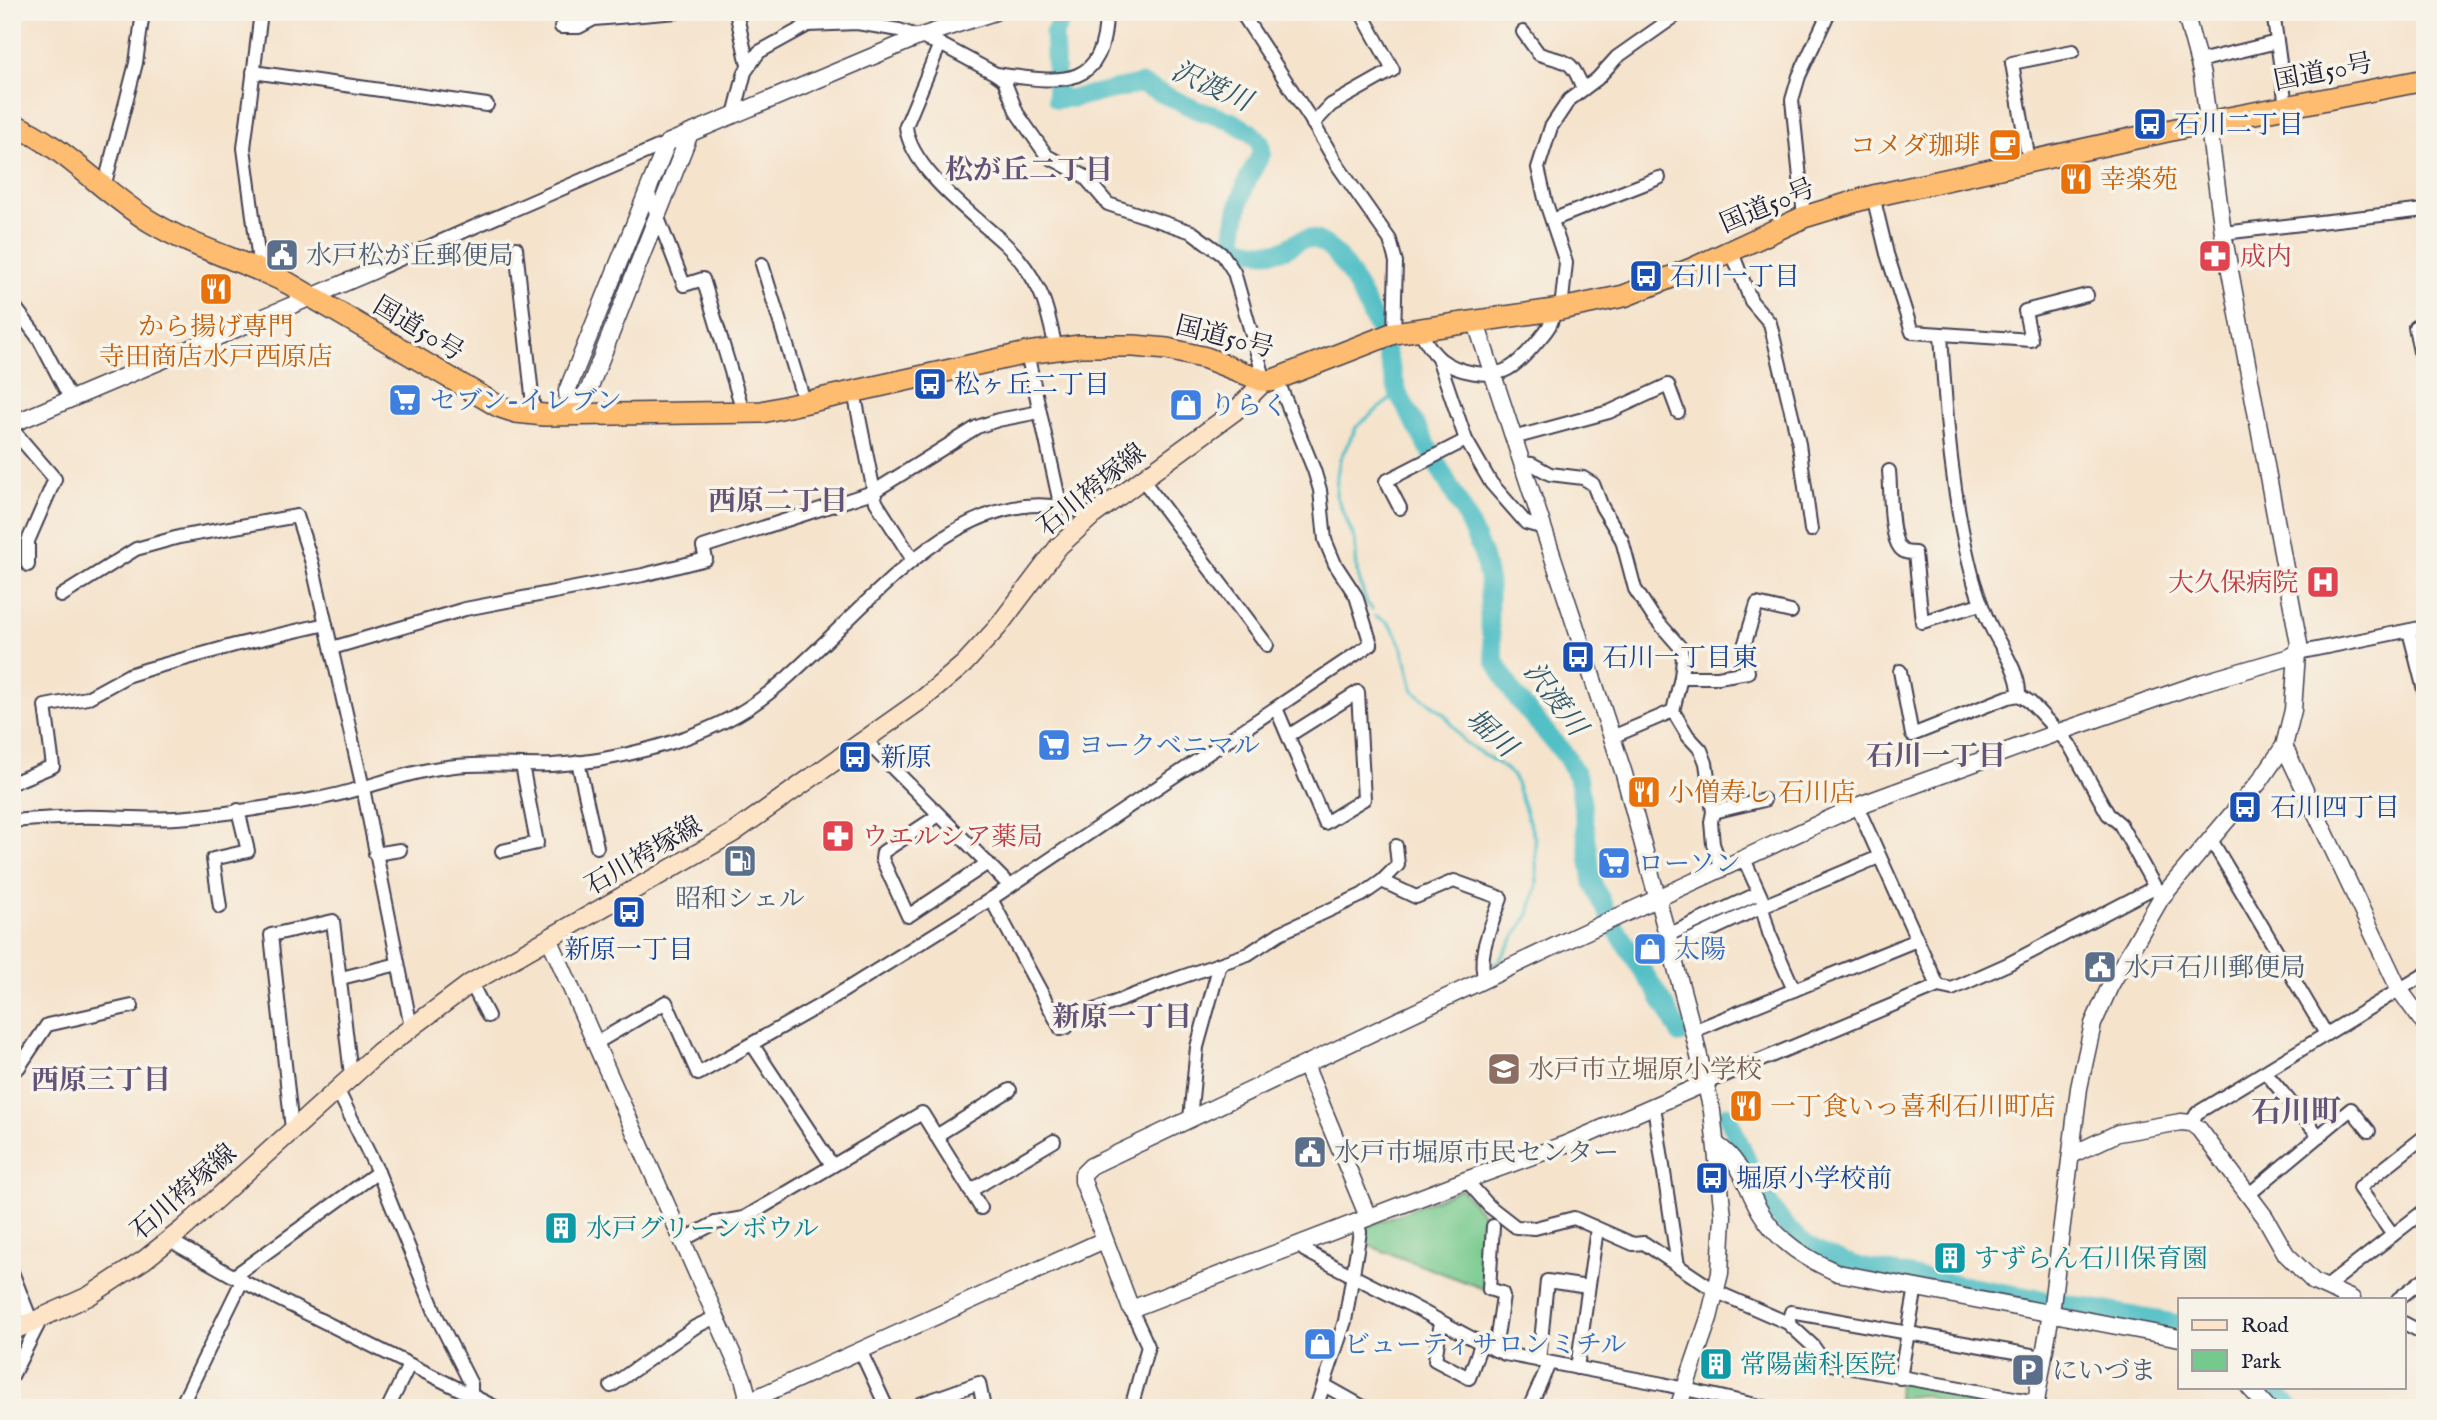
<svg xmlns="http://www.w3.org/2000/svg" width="2437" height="1420" viewBox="0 0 2437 1420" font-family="'IM FELL English','Noto Serif JP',serif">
<rect width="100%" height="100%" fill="#f7f3e8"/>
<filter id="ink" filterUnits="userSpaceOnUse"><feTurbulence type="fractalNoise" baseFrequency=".0143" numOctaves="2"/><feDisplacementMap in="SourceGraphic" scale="14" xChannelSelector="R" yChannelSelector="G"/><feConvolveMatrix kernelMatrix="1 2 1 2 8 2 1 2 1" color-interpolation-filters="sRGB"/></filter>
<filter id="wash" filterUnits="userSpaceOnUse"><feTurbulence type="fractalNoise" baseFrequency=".00686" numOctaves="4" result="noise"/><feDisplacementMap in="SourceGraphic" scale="28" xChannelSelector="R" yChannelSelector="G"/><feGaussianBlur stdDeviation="1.57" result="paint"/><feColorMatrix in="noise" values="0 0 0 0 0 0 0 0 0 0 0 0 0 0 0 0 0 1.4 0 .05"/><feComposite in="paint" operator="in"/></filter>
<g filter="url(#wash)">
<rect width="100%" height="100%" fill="#f5e3cc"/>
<g fill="#75c98c" stroke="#4c7664" stroke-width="2">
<polygon points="1461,1189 1490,1222 1484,1289 1362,1243 1365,1230 1369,1226"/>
<polygon points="1899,1382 2030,1406 2030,1408 1968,1408 1924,1395 1898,1398"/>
</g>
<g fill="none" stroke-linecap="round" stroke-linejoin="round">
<g stroke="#52c0c6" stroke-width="3.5">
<polyline points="1372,609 1366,602 1357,572 1355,540 1336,495 1337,475 1340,459 1357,426 1398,393"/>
<path d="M1375,616c4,2 11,4 14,8 15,17 19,45 24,66 9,9 22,15 31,24 8,8 12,19 20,27 15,13 39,23 50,36l21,62 2,45 -8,30 -30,47 -12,6"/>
</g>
<g stroke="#52c0c6" stroke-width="19">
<path d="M1066,12l-12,21 3,66 17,-1 67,-14 56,26 32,10 21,12 10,10 2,11 -14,25 -9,26 -5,28 1,14c15,4 31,9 48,4 7,-2 12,-8 19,-10 33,-11 63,62 74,85"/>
<polyline points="1386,351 1398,393 1464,512 1483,555 1489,583 1489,620 1495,661 1515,696 1566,756 1579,781 1593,884 1614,926 1666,1007 1680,1034"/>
<path d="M1727,1115c23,49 39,107 88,135 14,8 31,12 46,17l319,57"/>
<polyline points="2272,1387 2290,1408"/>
</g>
</g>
</g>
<g filter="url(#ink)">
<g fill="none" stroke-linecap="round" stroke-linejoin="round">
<defs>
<g id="minor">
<polyline points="736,12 748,65"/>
<polyline points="797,12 808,25"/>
<polyline points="1241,12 1310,118 1338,166 1390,240 1396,262 1394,333"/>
<polyline points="2273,12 2286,106"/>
<polyline points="2186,17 2205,12"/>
<polyline points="561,27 579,27 594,19 677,12"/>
<path d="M1523,32l16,22c29,9 32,4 44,35"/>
<path d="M940,44l-34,82c3,42 69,90 98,117 13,12 25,28 33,43 10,17 14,43 19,62"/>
<polyline points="2199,61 2277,42"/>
<polyline points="253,72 487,105"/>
<path d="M996,74c62,8 109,19 110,-62"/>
<polyline points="734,115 745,72 759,52 808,25 857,23 899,30 940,44 996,74 1004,80 1017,113 1047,156 1084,176 1108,204 1192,232 1223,255 1234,272 1265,381"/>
<polyline points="1313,124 1331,105 1393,70 1361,12"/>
<polyline points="2029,161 2012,63 2073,51"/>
<polyline points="104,187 136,63 143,12"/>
<polyline points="648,192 684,285 703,279 740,401 741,414"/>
<polyline points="1873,196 1887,254 1912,332 2031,340 2025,311 2087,295"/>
<polyline points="1804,217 1792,100 1799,76 1829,12"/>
<polyline points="1552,220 1659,178"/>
<polyline points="2223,233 2425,210"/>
<polyline points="516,248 533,404 530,414"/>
<polyline points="1731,250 1751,301 1770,323 1799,444 1811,530"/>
<polyline points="762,264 805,404"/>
<polyline points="260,269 244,148 261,12"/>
<polyline points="375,270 667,143"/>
<polyline points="12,303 39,339 71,400"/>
<polyline points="1561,309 1566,263 1546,203 1538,168 1551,127 1569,100 1597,79 1617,57 1681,12"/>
<polyline points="2425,326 2415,327 2425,377"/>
<path d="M1419,328c5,11 12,23 21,31 16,13 50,20 68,10 11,-6 20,-17 28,-26 9,-11 17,-18 18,-33"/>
<path d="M1941,334c5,84 11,167 33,248 5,16 10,31 17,45 10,21 29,45 28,68l11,7 39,42 39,70 12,10 41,74"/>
<polyline points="1027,353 1061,508"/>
<polyline points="1438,358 1466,440 1491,483 1526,523 1544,528"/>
<polyline points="854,392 876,502 913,560"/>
<polyline points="12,429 55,479 28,541 28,565"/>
<polyline points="1513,438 1609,412 1668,385 1678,412"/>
<polyline points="1522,463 1532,464 1550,474 1583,478 1593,484 1602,507 1622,540 1635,589 1652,615 1680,647 1683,659 1681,677 1673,711 1612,737"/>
<path d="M1889,471c2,17 0,64 11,77 4,5 9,5 15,5l7,69 58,-18"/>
<polyline points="1142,479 1267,645"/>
<polyline points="1400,508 1386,481 1466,440"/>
<polyline points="61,596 136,549 179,537 297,516 312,563 363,788 411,1027"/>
<polyline points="2409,631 2425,694"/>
<polyline points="332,648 465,609 643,575 706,559 703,547 873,492 977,427 998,420 1039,412"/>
<polyline points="2297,653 2425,627"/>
<polyline points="1900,671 1912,735 2008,697 2019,695"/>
<polyline points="1681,677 1718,677 1748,672 1744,646 1757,604 1791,612"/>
<polyline points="1276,708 1325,823 1364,799 1358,692 1288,736"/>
<polyline points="1673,711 1688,736 1701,750 1706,763 1713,812 1711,822 1713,844 1722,868"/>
<polyline points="865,740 1009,885"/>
<polyline points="578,762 597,847"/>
<polyline points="12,783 53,766 45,706 87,698 129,675 148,669 235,645 326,624"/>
<polyline points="1857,806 1938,986"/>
<polyline points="1713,812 1764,800"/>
<polyline points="939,815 883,852 882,859 908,916 988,863"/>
<path d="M12,821c22,-2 43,-3 65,-4 33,-1 66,3 99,1 48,-3 98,-12 146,-20 42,-8 82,-26 125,-31 35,-5 70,-1 105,-2 58,-3 135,-22 186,-51 105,-60 211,-257 354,-198"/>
<polyline points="2210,838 2326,1034"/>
<polyline points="502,851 537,843 522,765"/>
<polyline points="375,854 400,850"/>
<polyline points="1744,859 1762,899"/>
<path d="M1382,881l34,16 38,-16 47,17c-8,26 -25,55 -16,82"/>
<polyline points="991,899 1061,1029 1067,1027 1074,1018 1170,981 1248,954 1280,933 1362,895 1382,881 1398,865 1396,846"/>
<polyline points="220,907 213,859 248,851 238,810"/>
<polyline points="1762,907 1769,933 1794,990"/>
<polyline points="1668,935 1759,893"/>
<polyline points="1671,949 1765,905 1879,857"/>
<polyline points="341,978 398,964"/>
<polyline points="471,983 488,1016"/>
<polyline points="1693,1031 1917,940"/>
<polyline points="596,1043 666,1002 698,1074 824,1003 991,899 1371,644 1356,596 1335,564 1325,540 1320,490 1314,470 1277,379"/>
<polyline points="752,1044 832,1165"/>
<polyline points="12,1072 19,1067 47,1025 132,1006"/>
<polyline points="2265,1072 2319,1136"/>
<polyline points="1706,1083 1938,986 1952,989 2008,964 2155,887"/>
<polyline points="337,1089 378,1172 437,1317 471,1384 471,1394"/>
<polyline points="1654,1106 1678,1266"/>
<polyline points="1190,1119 1197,1047 1220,964"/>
<polyline points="2191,1123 2197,1113 2425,974"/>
<polyline points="292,1129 271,935 333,921 351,1075"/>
<polyline points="936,1136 1010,1090"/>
<polyline points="1466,1180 1489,1206 1516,1227 1535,1228 1574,1218 1633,1244 1644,1243 1717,1292 1788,1323 1813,1346 1825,1363 2036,1402"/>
<polyline points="970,1191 1054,1141"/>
<polyline points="2248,1195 2351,1109 2369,1131"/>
<polyline points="1493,1226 1489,1289 1502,1293 1503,1296 1495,1350"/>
<polyline points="2393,1235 2359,1188 2425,1136"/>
<polyline points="169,1240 242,1281 497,1408"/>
<polyline points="683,1240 715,1223 744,1218 922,1113 981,1208"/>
<path d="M1299,1244l5,6c36,20 73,38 110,57 31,16 59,34 91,47l158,30 106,24"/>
<polyline points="12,1272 32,1323"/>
<polyline points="234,1276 378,1172"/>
<polyline points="2325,1288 2425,1210"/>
<polyline points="2398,1299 2425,1278"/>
<polyline points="1131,1309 1148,1346 1131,1408"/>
<polyline points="1441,1322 1435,1360 1469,1378 1481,1344"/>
<polyline points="1788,1323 1791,1312 2043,1357"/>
<polyline points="2404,1323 2425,1334"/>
<polyline points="860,1350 887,1408"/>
<polyline points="1539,1361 1547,1281 1588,1287"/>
<polyline points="1577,1368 1597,1229"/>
<polyline points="12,1376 41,1319"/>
<polyline points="1900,1378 1916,1287"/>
<polyline points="1324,1385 1365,1408"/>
<polyline points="611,1386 695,1327 716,1317"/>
<polyline points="920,1404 979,1383 984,1408"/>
<polyline points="180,1408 242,1281"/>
<polyline points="388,1408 409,1365"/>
<polyline points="1316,1408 1345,1321 1360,1232 1357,1221"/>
<polyline points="1529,1408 1549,1364"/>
</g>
<g id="tertiary">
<polyline points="1475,320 1624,774 1693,1031 1712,1111 1723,1216 1720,1273 1709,1318 1678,1408"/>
<polyline points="569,415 567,391 667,143 921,36 995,12"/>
<polyline points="569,415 589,389 690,133"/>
<polyline points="12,424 375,270"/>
<polyline points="2284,746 2399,989 2425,1025"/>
<polyline points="549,938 743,1378 747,1393 746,1408"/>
<polyline points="1305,1065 1368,1217"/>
<polyline points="1706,1083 1566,1144 1466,1180 1131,1309 1083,1181 1083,1174 1091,1166 1574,937 1857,806 2059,732 2201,683 2290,657 2297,653"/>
<path d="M1717,1145c27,18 28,42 44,68 18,30 46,46 77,60l342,65"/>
<polyline points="2071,1155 2118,1133 2181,1122 2191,1123 2199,1129 2265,1217 2286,1254 2314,1282 2352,1299"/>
<polyline points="2249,1387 2268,1408"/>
<polyline points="747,1402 1104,1240"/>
<polyline points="2035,1408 2051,1313 2079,1088 2093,1024 2110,986 2161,898 2260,781 2284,746 2293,710 2297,653 2299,644 2223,233 2202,75 2185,12"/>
</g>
<polyline id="secondary" points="12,1331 89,1296 144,1260 183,1229 379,1052 471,983 733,833 924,698 964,664 997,628 1059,546 1092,516 1235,411 1265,381"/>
<path id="trunk" d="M12,124c53,22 91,69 139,98 43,26 93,39 137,61l210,123 18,6 28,3 218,-3 265,-59 53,-7h54l33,3 39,9 55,22 10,1 123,-48 167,-24 63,-13 70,-28 110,-51 69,-21 335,-74 217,-42"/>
</defs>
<use href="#minor" stroke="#423f51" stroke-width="16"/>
<use href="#tertiary" stroke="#423f51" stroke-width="19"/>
<use href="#secondary" stroke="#423f51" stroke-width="21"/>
<use href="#trunk" stroke="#423f51" stroke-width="24"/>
<use href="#minor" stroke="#fff" stroke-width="12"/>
<use href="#tertiary" stroke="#fff" stroke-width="16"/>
<use href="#secondary" stroke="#fee4c6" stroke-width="18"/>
<use href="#trunk" stroke="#fdbc70" stroke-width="21"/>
</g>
</g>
<defs>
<symbol id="bus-square" viewBox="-11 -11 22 22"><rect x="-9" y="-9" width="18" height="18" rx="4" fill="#1a4fb4" stroke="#f7f3e8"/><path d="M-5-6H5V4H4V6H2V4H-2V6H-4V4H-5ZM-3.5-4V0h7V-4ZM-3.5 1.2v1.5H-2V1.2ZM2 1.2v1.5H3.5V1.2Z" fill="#fff"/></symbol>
<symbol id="cafe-square" viewBox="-11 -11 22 22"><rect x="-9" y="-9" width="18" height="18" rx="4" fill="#e8710a" stroke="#f7f3e8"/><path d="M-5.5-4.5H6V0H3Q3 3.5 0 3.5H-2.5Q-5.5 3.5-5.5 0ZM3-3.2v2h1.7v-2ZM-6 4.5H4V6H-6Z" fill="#fff"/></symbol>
<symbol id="restaurant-square" viewBox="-11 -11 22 22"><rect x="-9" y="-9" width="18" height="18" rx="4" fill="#e8710a" stroke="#f7f3e8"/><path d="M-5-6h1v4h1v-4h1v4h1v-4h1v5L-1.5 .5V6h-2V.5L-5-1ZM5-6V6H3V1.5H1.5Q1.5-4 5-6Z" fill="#fff"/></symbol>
<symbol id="civic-square" viewBox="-11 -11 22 22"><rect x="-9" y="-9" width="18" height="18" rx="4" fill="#5c6f8a" stroke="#f7f3e8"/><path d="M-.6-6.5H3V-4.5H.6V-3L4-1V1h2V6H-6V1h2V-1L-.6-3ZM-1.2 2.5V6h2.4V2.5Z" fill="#fff"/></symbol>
<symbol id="pharmacy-square" viewBox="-11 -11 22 22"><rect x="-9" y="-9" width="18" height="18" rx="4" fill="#e0444e" stroke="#f7f3e8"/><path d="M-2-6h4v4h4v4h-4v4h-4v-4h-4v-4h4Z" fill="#fff"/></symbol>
<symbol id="supermarket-square" viewBox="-11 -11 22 22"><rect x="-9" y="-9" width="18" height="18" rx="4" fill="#3f7fe0" stroke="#f7f3e8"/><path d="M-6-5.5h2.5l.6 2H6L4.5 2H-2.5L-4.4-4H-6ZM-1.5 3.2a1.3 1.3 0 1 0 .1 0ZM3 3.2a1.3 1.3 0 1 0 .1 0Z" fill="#fff"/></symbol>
<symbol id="shop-square" viewBox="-11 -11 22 22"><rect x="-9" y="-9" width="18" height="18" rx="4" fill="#3f7fe0" stroke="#f7f3e8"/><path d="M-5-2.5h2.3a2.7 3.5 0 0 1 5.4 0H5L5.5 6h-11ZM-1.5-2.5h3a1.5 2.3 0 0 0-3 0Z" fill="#fff"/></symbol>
<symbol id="hospital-square" viewBox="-11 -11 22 22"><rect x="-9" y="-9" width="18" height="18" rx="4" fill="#e0444e" stroke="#f7f3e8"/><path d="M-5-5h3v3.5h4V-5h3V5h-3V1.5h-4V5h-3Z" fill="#fff"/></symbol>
<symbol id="fuel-square" viewBox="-11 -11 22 22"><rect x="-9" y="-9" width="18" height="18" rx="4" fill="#5c6f8a" stroke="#f7f3e8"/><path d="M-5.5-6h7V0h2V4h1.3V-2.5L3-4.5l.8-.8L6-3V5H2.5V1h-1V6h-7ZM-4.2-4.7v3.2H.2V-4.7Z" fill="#fff"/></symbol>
<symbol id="school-square" viewBox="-11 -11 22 22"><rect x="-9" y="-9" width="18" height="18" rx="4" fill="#8d6e63" stroke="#f7f3e8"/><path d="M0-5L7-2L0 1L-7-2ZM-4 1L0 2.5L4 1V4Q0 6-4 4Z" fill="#fff"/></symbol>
<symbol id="building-square" viewBox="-11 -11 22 22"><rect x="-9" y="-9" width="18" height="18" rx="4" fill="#0f9aa8" stroke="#f7f3e8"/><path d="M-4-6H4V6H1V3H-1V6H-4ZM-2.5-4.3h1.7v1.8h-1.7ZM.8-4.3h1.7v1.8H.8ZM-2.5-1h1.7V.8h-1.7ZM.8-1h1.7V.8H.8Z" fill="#fff"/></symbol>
<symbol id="parking-square" viewBox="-11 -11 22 22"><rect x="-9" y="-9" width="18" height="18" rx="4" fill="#5c6f8a" stroke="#f7f3e8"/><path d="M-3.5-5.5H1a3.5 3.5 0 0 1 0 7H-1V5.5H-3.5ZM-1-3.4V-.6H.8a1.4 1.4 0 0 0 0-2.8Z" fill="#fff"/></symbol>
</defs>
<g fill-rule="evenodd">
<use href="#bus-square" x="2131" y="105" width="38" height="38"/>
<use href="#cafe-square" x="1986" y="126" width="38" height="38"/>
<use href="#restaurant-square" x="2057" y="160" width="38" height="38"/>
<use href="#civic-square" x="263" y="236" width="38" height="38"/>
<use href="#pharmacy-square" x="2196" y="237" width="38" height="38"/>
<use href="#bus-square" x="1627" y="257" width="38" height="38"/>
<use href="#restaurant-square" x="197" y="270" width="38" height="38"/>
<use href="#bus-square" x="911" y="365" width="38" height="38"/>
<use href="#supermarket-square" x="386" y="381" width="38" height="38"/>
<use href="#shop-square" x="1167" y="386" width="38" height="38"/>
<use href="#hospital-square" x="2304" y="563" width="38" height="38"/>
<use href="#bus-square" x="1559" y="638" width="38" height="38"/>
<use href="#supermarket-square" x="1035" y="726" width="38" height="38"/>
<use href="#bus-square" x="836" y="738" width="38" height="38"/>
<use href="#restaurant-square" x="1625" y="773" width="38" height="38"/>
<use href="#bus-square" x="2226" y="788" width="38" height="38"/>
<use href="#pharmacy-square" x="819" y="817" width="38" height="38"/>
<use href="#fuel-square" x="721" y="842" width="38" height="38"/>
<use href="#supermarket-square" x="1595" y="844" width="38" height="38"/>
<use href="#bus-square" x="610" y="893" width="38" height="38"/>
<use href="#shop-square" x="1631" y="930" width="38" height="38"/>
<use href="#civic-square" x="2081" y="948" width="38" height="38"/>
<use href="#school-square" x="1485" y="1050" width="38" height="38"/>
<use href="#restaurant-square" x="1727" y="1087" width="38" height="38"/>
<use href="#civic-square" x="1291" y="1133" width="38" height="38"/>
<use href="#bus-square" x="1693" y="1159" width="38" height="38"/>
<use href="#building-square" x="542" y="1209" width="38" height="38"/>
<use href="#building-square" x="1931" y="1239" width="38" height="38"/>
<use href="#shop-square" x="1301" y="1325" width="38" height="38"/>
<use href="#building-square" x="1697" y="1345" width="38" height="38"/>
<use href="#parking-square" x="2009" y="1351" width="38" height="38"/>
</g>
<g text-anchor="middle" stroke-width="7" stroke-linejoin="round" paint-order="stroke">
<g font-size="26" fill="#22223b" stroke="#f7f3e8">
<text transform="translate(2323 71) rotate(-11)" y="9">国道50号</text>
<text transform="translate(1767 205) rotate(-23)" y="9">国道50号</text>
<text transform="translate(419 328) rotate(31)" y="9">国道50号</text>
<text transform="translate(1225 336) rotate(14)" y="9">国道50号</text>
<text transform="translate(1091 489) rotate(-39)" y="9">石川袴塚線</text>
<text transform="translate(643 855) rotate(-30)" y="9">石川袴塚線</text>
<text transform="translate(183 1191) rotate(-41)" y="9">石川袴塚線</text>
</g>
<g font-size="26" fill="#164399" stroke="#f7f3e8" text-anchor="start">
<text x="2174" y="133">石川二丁目</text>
<text x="1670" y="285">石川一丁目</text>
<text x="954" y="393">松ヶ丘二丁目</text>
<text x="1602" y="666">石川一丁目東</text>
<text x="880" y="766">新原</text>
<text x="2270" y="816">石川四丁目</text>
<text x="629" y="958" text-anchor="middle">新原一丁目</text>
<text x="1736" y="1187">堀原小学校前</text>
</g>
<g font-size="26" fill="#c56008" stroke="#f7f3e8" text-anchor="start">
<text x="1980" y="154" text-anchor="end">コメダ珈琲</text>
<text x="2100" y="188">幸楽苑</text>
<text x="216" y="335" text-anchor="middle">から揚げ専門<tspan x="216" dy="30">寺田商店水戸西原店</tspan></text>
<text x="1668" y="801">小僧寿し 石川店</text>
<text x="1770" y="1115">一丁食いっ喜利石川町店</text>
</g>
<g font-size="26" fill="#4e5e75" stroke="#f7f3e8" text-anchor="start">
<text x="306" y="264">水戸松が丘郵便局</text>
<text x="740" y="907" text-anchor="middle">昭和シェル</text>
<text x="2124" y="976">水戸石川郵便局</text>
<text x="1334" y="1161">水戸市堀原市民センター</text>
<text x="2052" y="1379">にいづま</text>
</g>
<g font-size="26" fill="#be3a42" stroke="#f7f3e8" text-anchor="start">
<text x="2240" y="265">成内</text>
<text x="2298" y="591" text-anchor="end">大久保病院</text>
<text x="862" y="845">ウエルシア薬局</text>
</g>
<g font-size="26" fill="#366cbe" stroke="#f7f3e8" text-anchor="start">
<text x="430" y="409">セブン-イレブン</text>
<text x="1210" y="414">りらく</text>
<text x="1078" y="754">ヨークベニマル</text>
<text x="1638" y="872">ローソン</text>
<text x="1674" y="958">太陽</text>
<text x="1344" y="1353">ビューティサロンミチル</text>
</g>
<g font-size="26" fill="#785e54" stroke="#f7f3e8" text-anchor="start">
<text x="1528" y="1078">水戸市立堀原小学校</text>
</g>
<g font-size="26" fill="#0d838f" stroke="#f7f3e8" text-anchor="start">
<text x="586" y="1237">水戸グリーンボウル</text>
<text x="1974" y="1267">すずらん石川保育園</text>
<text x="1740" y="1373">常陽歯科医院</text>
</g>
<g font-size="28" font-style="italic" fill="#33596c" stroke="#f7f3e8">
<text transform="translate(1212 85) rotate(24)" y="10">沢渡川</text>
<text transform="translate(1556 698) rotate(53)" y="10">沢渡川</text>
<text transform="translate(1492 732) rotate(42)" y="10">堀川</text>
</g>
<g font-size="28" font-weight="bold" fill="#645378" stroke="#f7f3e8">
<text x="1029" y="179">松が丘二丁目</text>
<text x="778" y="510">西原二丁目</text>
<text x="1936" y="765">石川一丁目</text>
<text x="1122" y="1026">新原一丁目</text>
<text x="101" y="1089">西原三丁目</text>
</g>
<g font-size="30" font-weight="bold" fill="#645378" stroke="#f7f3e8">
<text x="2296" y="1121">石川町</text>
</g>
</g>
<rect width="2437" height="1420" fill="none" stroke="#f7f3e8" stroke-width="42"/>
<rect x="2178" y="1298" width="228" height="91" fill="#f7f3e8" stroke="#a29fa3" stroke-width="2"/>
<rect x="2192" y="1320" width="35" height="10" fill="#fee4c6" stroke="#a29fa3" stroke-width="2"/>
<text x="2241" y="1332" font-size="21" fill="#22223b">Road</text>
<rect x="2192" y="1350" width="35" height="21" fill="#75c98c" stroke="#a29fa3" stroke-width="2"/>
<text x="2241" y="1368" font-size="21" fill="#22223b">Park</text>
</svg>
